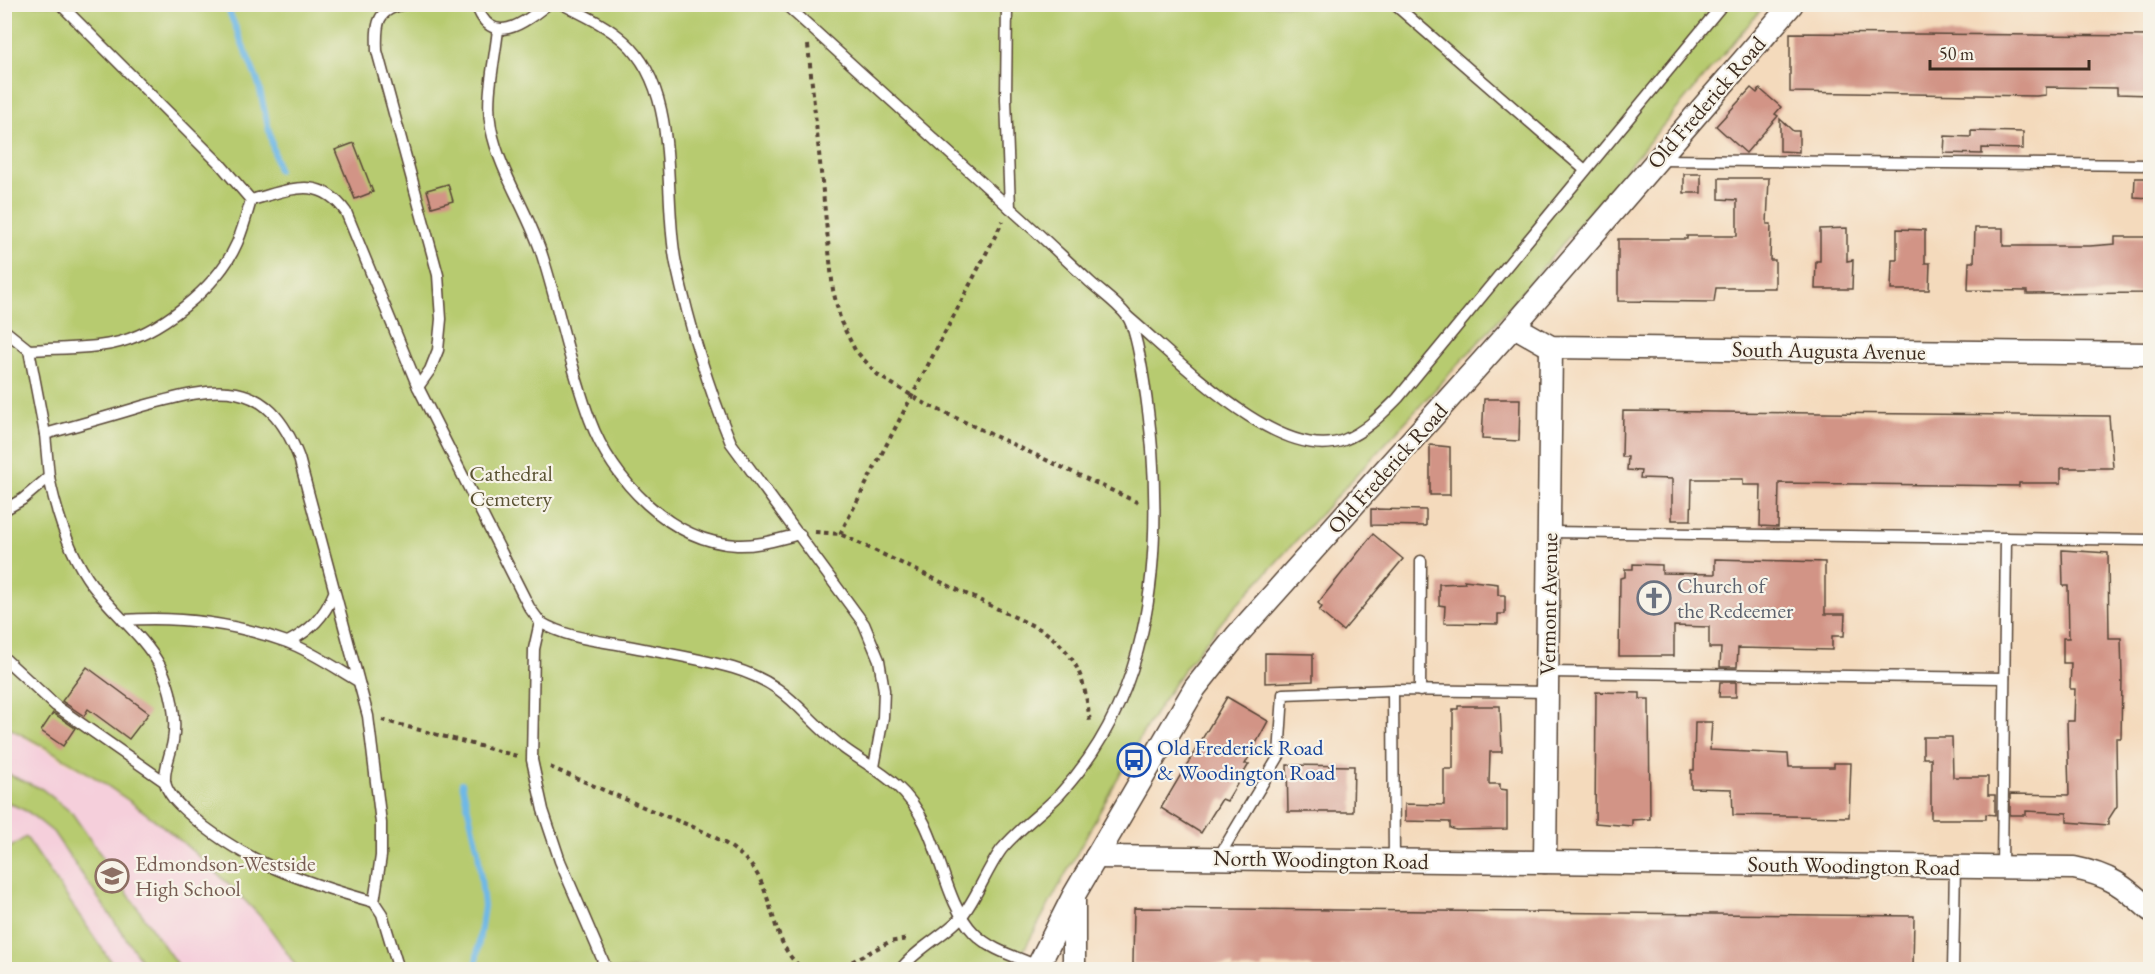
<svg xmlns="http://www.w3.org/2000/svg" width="2155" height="974" viewBox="0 0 2155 974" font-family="'EB Garamond',serif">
<rect width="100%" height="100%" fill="#f7f3e8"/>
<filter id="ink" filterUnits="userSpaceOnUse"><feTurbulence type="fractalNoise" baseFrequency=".0167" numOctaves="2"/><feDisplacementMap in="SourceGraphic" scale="12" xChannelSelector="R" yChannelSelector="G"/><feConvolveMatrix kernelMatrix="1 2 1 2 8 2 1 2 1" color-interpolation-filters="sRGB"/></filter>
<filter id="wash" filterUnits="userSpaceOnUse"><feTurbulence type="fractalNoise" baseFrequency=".008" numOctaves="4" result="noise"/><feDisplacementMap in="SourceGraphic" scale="24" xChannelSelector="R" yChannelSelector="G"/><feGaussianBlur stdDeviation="1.35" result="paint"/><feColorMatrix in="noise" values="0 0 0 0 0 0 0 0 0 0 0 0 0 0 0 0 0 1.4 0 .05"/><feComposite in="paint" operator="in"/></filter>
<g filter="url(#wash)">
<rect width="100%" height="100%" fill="#f4dabc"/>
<polygon fill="#f5cfdb" points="4,726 100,782 179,837 260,915 298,969 5,969"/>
<g fill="#b7cb6f" stroke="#797a46" stroke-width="1.5">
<path d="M4,5h1761l-277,327 -264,287 -43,54 -37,58 -131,239 -715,-1c-13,-18 -25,-39 -40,-55 -72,-77 -159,-141 -253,-188z"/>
<polygon points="5,773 42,789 72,813 180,969 147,969 53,832 28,812 5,801"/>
<polygon points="26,837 116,969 5,969 5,851"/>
</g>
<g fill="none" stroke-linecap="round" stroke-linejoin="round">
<g stroke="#6eb8e6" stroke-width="6">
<polyline points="226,4 258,82 278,170"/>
<polyline points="462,783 478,851 484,906 475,970"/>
</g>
</g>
<g id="blocks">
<g fill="#d29486">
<polygon points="1790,33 2151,36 2151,95 2117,94 2117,88 2046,87 2046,95 2036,96 1790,92"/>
<polygon points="1751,88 1757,93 1760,89 1781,107 1775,114 1778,116 1746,153 1716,126"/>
<polygon points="1780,119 1793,131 1799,131 1799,152 1780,151"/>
<polygon points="1971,131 2023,132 2023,149 1982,148 1982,154 1944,153 1945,136 1971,137"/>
<polygon points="354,143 373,192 355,199 335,150"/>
<rect x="1684" y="174" width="17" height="19"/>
<polygon points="1719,178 1769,178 1767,224 1771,224 1770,260 1775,260 1775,288 1716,288 1714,302 1618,301 1618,239 1687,239 1687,236 1737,236 1737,200 1719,199"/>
<polygon points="2135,178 2151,178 2151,198 2134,197"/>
<polygon points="448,184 453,201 432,207 427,190"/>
<polygon points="1847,228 1847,261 1853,260 1852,289 1815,289 1816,261 1820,261 1820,229"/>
<polygon points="1975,228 2003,228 2003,246 2090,246 2115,244 2115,237 2151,237 2151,293 2027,294 2027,291 1968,290 1969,262 1974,262"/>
<polygon points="1897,229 1925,230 1925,263 1930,263 1929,290 1891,290 1892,260 1897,260"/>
<polygon points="1484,399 1520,399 1519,441 1482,439"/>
<polygon points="1623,411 2109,416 2113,468 2061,468 2061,483 2019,483 2019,486 1779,483 1778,527 1760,526 1761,485 1743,485 1743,479 1692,479 1691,520 1672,520 1672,479 1640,478 1641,471 1627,470 1628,457 1622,457"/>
<polygon points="1430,445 1450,447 1450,495 1430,495"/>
<polygon points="1371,509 1426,510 1426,526 1371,525"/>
<polygon points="1373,534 1403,559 1343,631 1319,611 1322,607 1318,603"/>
<polygon points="2062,550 2108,553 2109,638 2121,638 2122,677 2121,738 2116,738 2117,806 2108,820 2108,825 2067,822 2067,813 2026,811 2026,815 2010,815 2010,794 2069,795 2067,721 2074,721 2075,689 2070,689 2071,663 2063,663 2063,638 2069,638 2068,586 2063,586"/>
<polygon points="1715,559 1825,562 1825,614 1845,614 1844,636 1832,636 1832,650 1738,648 1737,667 1720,667 1721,648 1709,648 1709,627 1674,626 1674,656 1619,656 1620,578 1625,577 1625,569 1633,569 1633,564 1662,565 1662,573 1715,574"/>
<polygon points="1464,580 1498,584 1498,595 1505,595 1505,614 1498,614 1498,624 1444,623 1445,606 1439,605 1439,584 1465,583"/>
<polygon points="1265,653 1313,654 1313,681 1265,683"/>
<polygon points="87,667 149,713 129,739 88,709 84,716 62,701"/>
<polygon points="1720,682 1736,682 1736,697 1719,697"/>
<polygon points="1596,692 1640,693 1640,699 1649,699 1650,819 1632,820 1632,826 1595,823"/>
<polygon points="1227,697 1268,721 1245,764 1249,764 1227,801 1222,799 1201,833 1161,808"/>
<polygon points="1458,706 1500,706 1502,752 1490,752 1489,784 1500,784 1500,789 1507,790 1507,829 1456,830 1450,828 1450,822 1405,821 1405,804 1444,805 1444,769 1453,769 1453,709 1458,709"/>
<polygon points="53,713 75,728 63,746 41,731"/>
<polygon points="1695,722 1712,722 1710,750 1788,754 1789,767 1834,767 1834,763 1851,763 1849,817 1733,815 1732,789 1691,788 1691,770 1694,770"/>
<polygon points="1923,737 1952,737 1953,777 1988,777 1988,795 1995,795 1995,815 1986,814 1986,819 1931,819 1931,758 1923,758"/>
<polygon points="1287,765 1354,766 1353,812 1288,812"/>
<polygon points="1134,908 1914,916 1913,969 1465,969 1466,967 1416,967 1416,969 1388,969 1388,966 1341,966 1341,969 1312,969 1312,966 1263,965 1263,969 1233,969 1233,965 1187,964 1187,969 1158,968 1158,964 1133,964"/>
</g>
</g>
</g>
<g filter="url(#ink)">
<use href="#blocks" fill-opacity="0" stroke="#574436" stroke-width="1.5"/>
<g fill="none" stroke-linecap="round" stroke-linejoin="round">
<defs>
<g id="service">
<path d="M406,4c-30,5 -30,20 -29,47l61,224 3,44 -3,31 -8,20 -12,17"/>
<path d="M476,4c15,45 48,19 72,0"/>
<path d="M562,4c22,11 44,21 62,37 58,51 38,155 52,223 13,60 32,123 55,179l133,181 15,36 5,30 -1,27 -9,50"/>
<polyline points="785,4 1010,208"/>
<polyline points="1394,4 1585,170"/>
<path d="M498,29c-3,31 -13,68 -7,99 9,46 39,86 52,130 17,54 27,109 47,162 22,60 81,122 147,125 21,1 42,-6 63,-11"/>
<polyline points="1658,160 2150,165"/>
<path d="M251,200c39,-10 68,-26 95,12l72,175 111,220 11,15 -6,27 -2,111 11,50 17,51 47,109"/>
<path d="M1128,317c48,40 151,148 216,123 22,-9 37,-25 54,-42l325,-394"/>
<polyline points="4,330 29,350 45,434 49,477 23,499 4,510"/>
<path d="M29,350c27,-2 56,-1 82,-6 47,-9 107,-57 126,-101 6,-14 10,-29 14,-43l-31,-36 -160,-160"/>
<path d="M45,434c33,-9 66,-18 98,-28 73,-20 124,-32 156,52l69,258 13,107v33l-7,46 8,12 17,56"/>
<path d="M49,477c8,39 20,77 44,109 21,28 50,49 67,80 11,21 17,51 13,75 -2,13 -9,26 -8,40 1,12 14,24 23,32 54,49 118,70 186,89"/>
<polyline points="1549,532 2150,540"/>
<path d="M123,620c56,-4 111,3 164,22 24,9 47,25 69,38"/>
<path d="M540,622c25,15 53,18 82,23 37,7 75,13 111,23 60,18 68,49 112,81 18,13 36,22 52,37 45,40 41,109 77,147 16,17 43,24 64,33"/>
<path d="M288,642c23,-12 36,-25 46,-49"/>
<polyline points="4,658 56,706 165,782"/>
<polyline points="1547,672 2004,678"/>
<polyline points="1393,690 1394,860"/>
<polyline points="1420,691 1421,561"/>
<polyline points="1218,858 1279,756 1283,694 1393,690 1547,692"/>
<polyline points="2002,867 2006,538"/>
<path d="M900,970c17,-22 47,-36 62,-54 15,-19 24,-45 39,-66 18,-22 40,-36 59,-56 88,-95 101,-223 92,-345 -2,-25 -12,-116 -25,-133 -10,-13 -25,-23 -37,-34 -27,-25 -53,-50 -80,-74l-4,-109 1,-95"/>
<polyline points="1953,970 1955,866"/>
</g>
<g id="minor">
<polyline points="1514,326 1551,347 2150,354"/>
<path d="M1096,857l978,11c36,7 50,18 76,42"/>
<polyline points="1545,862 1551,347"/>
<polyline points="1036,970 1074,895 1195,688 1237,635 1514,326 1792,4"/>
<polyline points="1074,970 1074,900"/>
</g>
</defs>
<use href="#service" stroke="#574436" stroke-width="13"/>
<use href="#minor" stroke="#574436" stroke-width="25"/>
<g stroke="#574436" stroke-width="4" stroke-dasharray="4.5 4.5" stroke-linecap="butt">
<polyline points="808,45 833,290 841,322 855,350 879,376 926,404 1141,504"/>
<path d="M815,532l25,2 202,96c36,24 43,50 48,93"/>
<polyline points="840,534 1003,221"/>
<polyline points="382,720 517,756"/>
<path d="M550,767c35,15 70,30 105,45 31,12 70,25 93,50 28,29 21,85 57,108"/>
<polyline points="836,970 889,942 908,939"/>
</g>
<use href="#service" stroke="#fff" stroke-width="10"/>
<use href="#minor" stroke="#fff" stroke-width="22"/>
</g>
</g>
<defs>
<symbol id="church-ring" viewBox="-11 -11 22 22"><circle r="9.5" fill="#f7f3e8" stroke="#6b7280" stroke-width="1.5"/><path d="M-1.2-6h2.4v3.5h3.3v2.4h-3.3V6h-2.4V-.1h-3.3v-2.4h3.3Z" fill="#6b7280"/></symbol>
<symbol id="bus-ring" viewBox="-11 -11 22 22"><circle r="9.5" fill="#f7f3e8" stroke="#1a4fb4" stroke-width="1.5"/><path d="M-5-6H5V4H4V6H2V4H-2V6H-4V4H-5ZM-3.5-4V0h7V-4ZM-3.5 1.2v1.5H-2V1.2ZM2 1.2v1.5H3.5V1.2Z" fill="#1a4fb4"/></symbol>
<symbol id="school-ring" viewBox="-11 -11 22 22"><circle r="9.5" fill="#f7f3e8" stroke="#8d6e63" stroke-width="1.5"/><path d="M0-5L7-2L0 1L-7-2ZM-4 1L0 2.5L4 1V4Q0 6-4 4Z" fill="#8d6e63"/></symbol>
</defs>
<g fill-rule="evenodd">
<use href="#church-ring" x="1635" y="579" width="38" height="38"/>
<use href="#bus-ring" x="1115" y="741" width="38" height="38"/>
<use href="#school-ring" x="93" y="857" width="38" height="38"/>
</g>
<g text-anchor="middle" stroke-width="4.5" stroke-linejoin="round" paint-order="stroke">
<g font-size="22" fill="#3b2a1e" stroke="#f7f3e8">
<text transform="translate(1706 102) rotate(-49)" y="8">Old Frederick Road</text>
<text transform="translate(1829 350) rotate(1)" y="8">South Augusta Avenue</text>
<text transform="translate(1387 468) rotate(-48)" y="8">Old Frederick Road</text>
<text transform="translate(1548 604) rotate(-89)" y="8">Vermont Avenue</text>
<text transform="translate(1321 859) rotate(1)" y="8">North Woodington Road</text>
<text transform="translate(1854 865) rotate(1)" y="8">South Woodington Road</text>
</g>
<g font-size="22" fill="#5a5232" stroke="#f7f3e8">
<text x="511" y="481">Cathedral<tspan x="511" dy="25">Cemetery</tspan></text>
</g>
<g font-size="22" fill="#5b616d" stroke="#f7f3e8" text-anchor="start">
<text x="1677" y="593">Church of<tspan x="1677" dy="25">the Redeemer</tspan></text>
</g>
<g font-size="22" fill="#164399" stroke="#f7f3e8" text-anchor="start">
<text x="1157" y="755">Old Frederick Road<tspan x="1157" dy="25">&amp; Woodington Road</tspan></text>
</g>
<g font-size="22" fill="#785e54" stroke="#f7f3e8" text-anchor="start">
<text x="135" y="871">Edmondson-Westside<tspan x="135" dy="25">High School</tspan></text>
</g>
</g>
<rect width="2155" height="974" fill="none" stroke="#f7f3e8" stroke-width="24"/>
<path d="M1930 60v9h159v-9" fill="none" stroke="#3b2a1e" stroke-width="3"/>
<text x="1939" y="60" font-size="18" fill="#3b2a1e" stroke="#f7f3e8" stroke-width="4.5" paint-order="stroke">50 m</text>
</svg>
